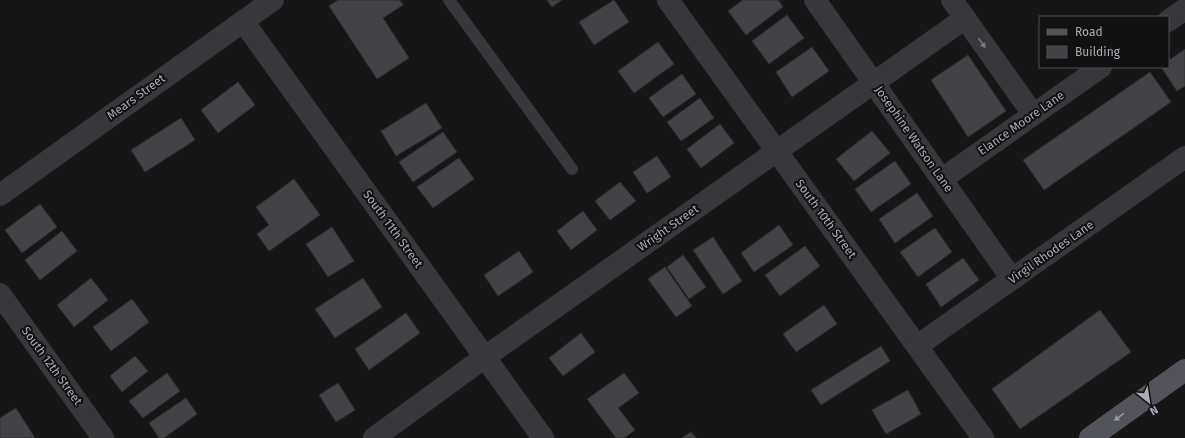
<svg xmlns="http://www.w3.org/2000/svg" width="1185" height="438" viewBox="0 0 1185 438" font-family="'Fira Sans',sans-serif">
<rect width="100%" height="100%" fill="#161617"/>
<g fill="#434347" stroke="#303033">
<polygon points="338,0 400,0 403,5 383,18 409,58 377,79 329,6"/>
<polygon points="547,0 562,0 552,7"/>
<polygon points="614,0 629,22 594,45 579,22"/>
<polygon points="743,0 778,0 783,7 746,35 728,11"/>
<polygon points="787,15 804,38 769,64 752,41"/>
<polygon points="658,42 674,64 634,93 618,71"/>
<polygon points="812,47 829,71 792,97 776,72"/>
<polygon points="1185,49 1185,86 1177,91 1161,67 1168,67 1168,61"/>
<polygon points="968,55 1006,111 968,137 931,80"/>
<polygon points="1150,72 1171,102 1044,190 1023,160"/>
<polygon points="682,74 696,94 663,117 649,98"/>
<polygon points="238,82 255,105 218,133 201,110"/>
<polygon points="700,98 714,118 681,141 667,122"/>
<polygon points="426,103 442,128 396,156 381,131"/>
<polygon points="181,118 195,140 145,172 131,150"/>
<polygon points="720,124 734,143 701,168 687,149"/>
<polygon points="872,131 890,153 854,181 836,159"/>
<polygon points="443,132 457,152 413,182 399,162"/>
<polygon points="657,156 671,177 647,193 633,172"/>
<polygon points="459,158 474,179 433,208 417,187"/>
<polygon points="895,161 911,184 871,212 855,189"/>
<polygon points="294,179 320,215 269,251 257,234 269,225 256,207"/>
<polygon points="620,182 636,201 610,220 595,201"/>
<polygon points="917,193 933,216 895,243 879,219"/>
<polygon points="40,204 57,227 22,253 5,230"/>
<polygon points="583,211 597,230 571,250 557,231"/>
<polygon points="779,225 793,245 754,272 741,253"/>
<polygon points="332,227 354,261 328,277 306,244"/>
<polygon points="935,228 952,252 918,277 900,252"/>
<polygon points="62,231 77,251 40,280 25,260"/>
<polygon points="713,237 742,281 723,294 693,250"/>
<polygon points="805,246 820,266 780,296 765,275"/>
<polygon points="519,251 533,272 498,296 484,275"/>
<polygon points="683,255 706,287 689,299 667,267"/>
<polygon points="963,258 979,280 941,307 926,284"/>
<polygon points="665,267 692,306 676,317 648,279"/>
<polygon points="91,278 108,300 74,327 57,305"/>
<polygon points="363,278 382,307 335,338 315,309"/>
<polygon points="132,299 149,322 111,351 93,327"/>
<polygon points="824,305 837,324 796,352 783,334"/>
<polygon points="1100,310 1131,352 1020,429 992,389"/>
<polygon points="406,313 420,333 369,370 355,349"/>
<polygon points="581,333 595,352 563,376 549,358"/>
<polygon points="881,346 890,361 821,405 811,390"/>
<polygon points="135,356 148,371 122,392 110,376"/>
<polygon points="167,373 180,391 143,418 129,401"/>
<polygon points="624,373 639,393 618,408 635,430 624,438 616,438 587,399"/>
<polygon points="338,383 355,410 336,422 319,395"/>
<polygon points="908,390 921,414 886,434 872,410"/>
<polygon points="186,398 197,414 164,438 159,438 149,423"/>
<polygon points="16,408 35,438 0,438 0,418"/>
<polygon points="691,432 696,438 682,438"/>
</g>
<g fill="none" stroke-linecap="round" stroke-linejoin="round">
<polyline stroke="#37373c" stroke-width="12" points="449,0 572,169"/>
<g stroke="#37373c" stroke-width="22">
<polyline points="668,0 983,438"/>
<polyline points="815,0 1012,279"/>
<polyline points="952,0 1033,114"/>
<polyline points="243,21 543,438"/>
<polyline points="1168,21 1185,9"/>
<polyline points="942,179 1101,67"/>
<polyline points="0,195 273,0"/>
<polyline points="0,294 103,438"/>
<polyline points="917,346 1185,157"/>
<polyline points="374,438 485,357 964,19"/>
</g>
<polyline stroke="#53545b" stroke-width="22" points="1090,438 1185,370"/>
</g>
<defs><path id="oneway-solid" d="M-6-.8H1V-3.2L6.5 0L1 3.2V.8H-6Z"/></defs>
<use fill="#76777f" href="#oneway-solid" transform="translate(982 43) rotate(54)"/>
<use fill="#989aa4" href="#oneway-solid" transform="translate(1119 417) rotate(144)"/>
<g text-anchor="middle" stroke-width="4" stroke-linejoin="round" paint-order="stroke">
<g font-size="12" fill="#a9abb6" stroke="#111112">
<text transform="translate(136 97) rotate(-36)" y="4">Mears Street</text>
<text transform="translate(1021 123) rotate(-35)" y="4">Elance Moore Lane</text>
<text transform="translate(914 139) rotate(55)" y="4">Josephine Watson Lane</text>
<text transform="translate(826 219) rotate(54)" y="4">South 10th Street</text>
<text transform="translate(668 228) rotate(-35)" y="4">Wright Street</text>
<text transform="translate(393 229) rotate(54)" y="4">South 11th Street</text>
<text transform="translate(1051 252) rotate(-35)" y="4">Virgil Rhodes Lane</text>
<text transform="translate(52 366) rotate(54)" y="4">South 12th Street</text>
</g>
</g>
<rect x="1039" y="16" width="130" height="52" fill="#111112" stroke="#4e4f54"/>
<rect x="1047" y="29" width="20" height="6" fill="#53545b" stroke="#4e4f54"/>
<text x="1075" y="36" font-size="12" fill="#a9abb6">Road</text>
<rect x="1047" y="46" width="20" height="12" fill="#434347" stroke="#4e4f54"/>
<text x="1075" y="56" font-size="12" fill="#a9abb6">Building</text>
<g transform="translate(1149 402) rotate(150)" stroke="#111112" stroke-width="3" paint-order="stroke">
<path d="M0-3L7 15L0 10L-7 15Z" fill="#a9abb6"/>
<text y="-6" font-size="11" font-weight="bold" text-anchor="middle" fill="#a9abb6">N</text>
</g>
</svg>
